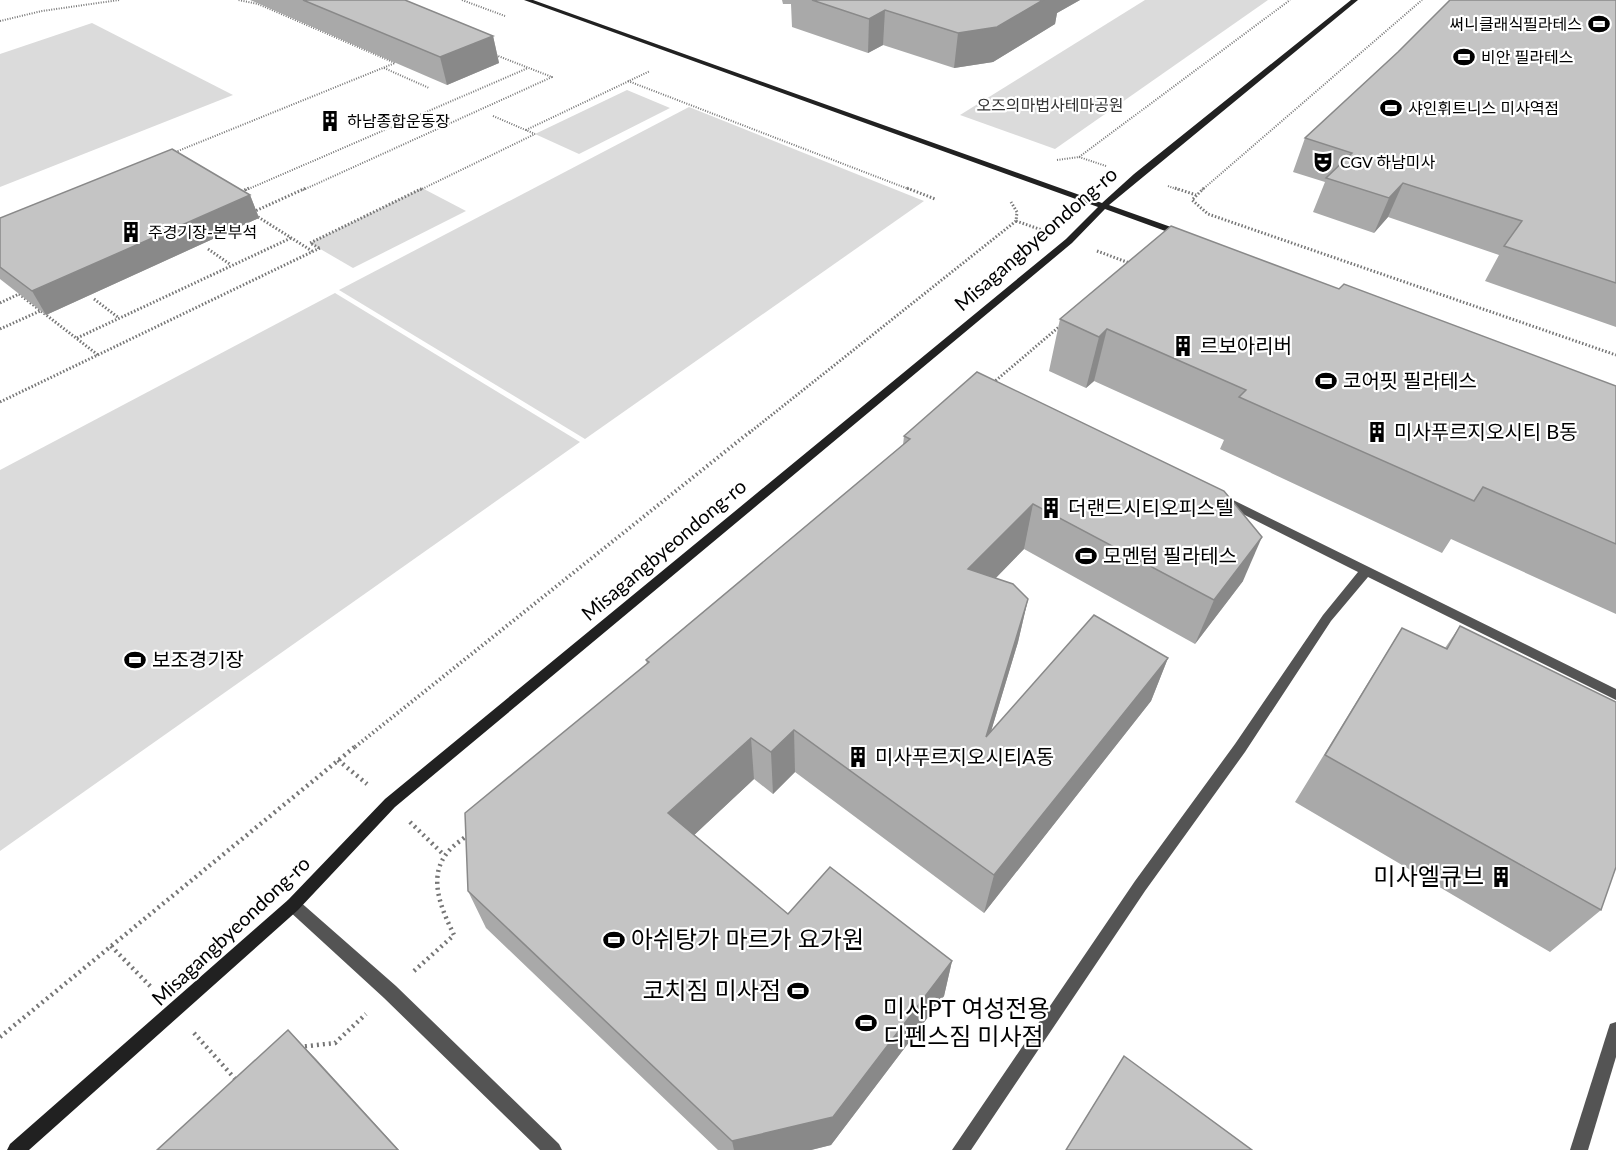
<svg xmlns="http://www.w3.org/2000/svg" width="1616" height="1150" viewBox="0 0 1616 1150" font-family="Lato,'Noto Sans KR',sans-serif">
<rect width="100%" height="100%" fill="#fff"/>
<g fill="#dbdbdb">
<polygon points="1145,0 1268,0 1055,149 960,115"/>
<polygon points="92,23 233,95 0,187 0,54"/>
<polygon points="627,90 670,108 579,154 535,134"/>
<polygon points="689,107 924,201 585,439 339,290"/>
<polygon points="422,188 466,211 353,268 310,243"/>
<polygon points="335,293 580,442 0,851 0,470"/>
</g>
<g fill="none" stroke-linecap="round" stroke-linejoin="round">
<g stroke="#767676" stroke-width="2" stroke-dasharray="1 1.5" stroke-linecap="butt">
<polyline points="462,0 505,16"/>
<polyline points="0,21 42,11 119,0"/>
<polyline points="384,68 429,88"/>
<polyline points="628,81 911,190"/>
<polyline points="493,116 535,134"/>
<polyline points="526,130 650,71"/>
<polyline points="173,153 395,63 258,4 238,0"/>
<polyline points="1079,157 1106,166"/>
<polyline points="1057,160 1079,157 1290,0"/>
<polyline points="1168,186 1179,190"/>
<polyline points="246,190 528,68"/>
<polyline points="303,190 552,77 493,54"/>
<polyline points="420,190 535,134"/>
<polyline points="1202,190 1422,0"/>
</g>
<g stroke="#767676" stroke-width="3" stroke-dasharray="1.5 2" stroke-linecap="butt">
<polyline points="907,188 935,199"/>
<polyline points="1175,188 1196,195"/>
<polyline points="1204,188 1192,200 1208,214 1616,355"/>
<polyline points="238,193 249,188"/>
<polyline points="253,212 306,188"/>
<polyline points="255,215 312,251"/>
<polyline points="1016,221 1042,230"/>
<polyline points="319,248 310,243 423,188"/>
<polyline points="208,249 231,265"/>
<polyline points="1097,251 1132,264"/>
<polyline points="94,299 119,318"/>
<polyline points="0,303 19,294 98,355"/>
<polyline points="0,329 40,311"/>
<polyline points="77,338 291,238"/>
<polyline points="993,383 1060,326"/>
<polyline points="0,402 320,248"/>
<polyline points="749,433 1016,221 1017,212 1011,202"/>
</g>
<polyline stroke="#767676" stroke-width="4" stroke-dasharray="1.5 3" stroke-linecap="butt" points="355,747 751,431"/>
<g stroke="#767676" stroke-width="4.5" stroke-dasharray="2 4" stroke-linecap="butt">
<polyline points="338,760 367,784"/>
<polyline points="410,822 444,855"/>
<polyline points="111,946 152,988"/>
<path d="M414,971l40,-36c-12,-25 -27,-57 -7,-82 6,-8 15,-13 22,-19"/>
<polyline points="194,1033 237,1081"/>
<polyline points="0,1037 357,745"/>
<polyline points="299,1047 335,1043 366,1014"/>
</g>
<g fill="#545454" fill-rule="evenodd">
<polygon points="1223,495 1616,689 1616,700 1368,577 1331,621 1245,752 1145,891 971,1150 952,1150 1135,881 1235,744 1323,615 1358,572 1219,502 1217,499 1219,496"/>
<polygon points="293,898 298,900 396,986 559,1144 562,1150 540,1150 384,998 288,910 285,905 288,900"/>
</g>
<polygon fill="#545454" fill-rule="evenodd" points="1616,1022 1616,1057 1588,1150 1570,1150 1608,1030 1610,1024"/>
<polygon fill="#212121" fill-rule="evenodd" points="524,0 533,0 1102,203 1134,174 1351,0 1358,0 1109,205 1185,232 1185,236 1179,236 1105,209 1072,243 395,807 298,910 29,1150 7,1150 10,1144 288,900 385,799 1066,239 1098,207"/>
</g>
<g fill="#a9a9a9">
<polygon points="250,0 405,0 493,36 499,63 447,85"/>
<polygon points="782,0 1080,0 1057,13 1055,24 993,62 954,68 883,45 868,53 792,27 791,4 783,4"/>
<polygon points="1616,0 1616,327 1485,281 1499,255 1388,217 1374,233 1313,212 1325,182 1293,172 1305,138 1398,52"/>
<polygon points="250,195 259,218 46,315 0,279 0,218"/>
<polygon points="1339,289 1616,386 1616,614 1451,539 1442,553 1220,449 1224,440 1094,381 1086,388 1049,371 1060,319"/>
<polygon points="904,436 1243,581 1195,644 1024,549 995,578 1028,599 1018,642 991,731 1168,658 1151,701 984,913 795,772 773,794 754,779 694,835 788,914 952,961 944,996 831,1145 811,1150 718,1150 486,928 468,891 647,664 646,660 903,445"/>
<polygon points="1460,626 1601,910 1550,952 1295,802 1371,678 1402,628 1445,648"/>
</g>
<g fill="#898989">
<polygon points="1043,0 1080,0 1057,13 1055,24 993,62 954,68 958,33"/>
<polygon points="885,10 883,45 868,53 869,19"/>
<polygon points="493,36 499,63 447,85 440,57"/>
<polygon points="1403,183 1388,217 1374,233 1389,198"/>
<polygon points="250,195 259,218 46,315 32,291"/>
<polygon points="1107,329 1094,381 1086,388 1099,337"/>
<polygon points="1033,504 1024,549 961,614 968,569"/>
<polygon points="1262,537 1243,581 1195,644 1214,600"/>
<polygon points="1028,599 1018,642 977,778 986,737"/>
<polygon points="1168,658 1151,701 984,913 994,875"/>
<polygon points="794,730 795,772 773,794 771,752"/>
<polygon points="751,738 754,779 675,853 668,813"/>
<polygon points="952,961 944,996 831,1145 811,1150 734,1150 732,1141"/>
<polygon points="288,1030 316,1059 399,1150 398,1150"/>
</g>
<g fill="#c4c4c4" stroke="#898989" stroke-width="1.5">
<polygon points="303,0 405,0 493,36 440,57"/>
<polygon points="812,0 1043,0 997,27 958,33 885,10 869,19"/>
<polygon points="1450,0 1616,0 1616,283 1504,246 1522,221 1403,183 1389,198 1326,178 1352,153 1305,138 1398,52"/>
<polygon points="172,149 250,195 32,291 0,267 0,218"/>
<polygon points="1171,226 1339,289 1344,284 1616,386 1616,544 1483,487 1474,501 1239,397 1246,390 1107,329 1099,337 1060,319"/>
<polygon points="977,372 1224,491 1262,537 1214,600 1033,504 968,569 1013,584 1028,599 986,737 1094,615 1168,658 994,875 794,730 771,752 751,738 668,813 788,914 830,867 952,961 833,1117 732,1141 468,891 465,813 649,662 646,660 910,439 904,436"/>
<polygon points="1460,626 1616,702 1616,867 1601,910 1325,755 1402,628 1447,649"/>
<polygon points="288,1030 398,1150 157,1150"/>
<polygon points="1124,1056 1252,1150 1066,1150"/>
</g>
<defs>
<symbol id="stadium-bare" viewBox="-9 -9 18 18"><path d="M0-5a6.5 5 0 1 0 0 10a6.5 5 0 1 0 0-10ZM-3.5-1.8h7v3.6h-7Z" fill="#000" stroke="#fff" stroke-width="2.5" paint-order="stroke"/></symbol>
<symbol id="building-bare" viewBox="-9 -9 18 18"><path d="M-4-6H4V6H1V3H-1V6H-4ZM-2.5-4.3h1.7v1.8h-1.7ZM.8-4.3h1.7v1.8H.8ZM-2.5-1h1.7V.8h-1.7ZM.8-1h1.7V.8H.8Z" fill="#000" stroke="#fff" stroke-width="2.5" paint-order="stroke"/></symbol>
<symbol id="theatre-bare" viewBox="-9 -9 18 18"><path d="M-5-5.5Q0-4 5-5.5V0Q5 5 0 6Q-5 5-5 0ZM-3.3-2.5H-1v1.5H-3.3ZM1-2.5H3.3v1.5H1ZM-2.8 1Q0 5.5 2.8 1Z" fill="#000" stroke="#fff" stroke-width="2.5" paint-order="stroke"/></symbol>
</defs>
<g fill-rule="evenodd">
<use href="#stadium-bare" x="1584" y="9" width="30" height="30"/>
<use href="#stadium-bare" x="1449" y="42" width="30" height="30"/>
<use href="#stadium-bare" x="1376" y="93" width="30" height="30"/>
<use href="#building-bare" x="315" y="106" width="30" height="30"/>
<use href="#theatre-bare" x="1308" y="147" width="30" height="30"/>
<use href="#building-bare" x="116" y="217" width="30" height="30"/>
<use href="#building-bare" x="1168" y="331" width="30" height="30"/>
<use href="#stadium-bare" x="1311" y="366" width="30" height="30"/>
<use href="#building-bare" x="1362" y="417" width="30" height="30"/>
<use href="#building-bare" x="1036" y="493" width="30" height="30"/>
<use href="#stadium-bare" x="1071" y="541" width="30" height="30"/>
<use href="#stadium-bare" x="120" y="645" width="30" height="30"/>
<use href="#building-bare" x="843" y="742" width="30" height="30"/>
<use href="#building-bare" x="1486" y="862" width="30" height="30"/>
<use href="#stadium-bare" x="599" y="925" width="30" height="30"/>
<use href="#stadium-bare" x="783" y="976" width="30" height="30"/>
<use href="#stadium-bare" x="851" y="1008" width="30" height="30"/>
</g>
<g text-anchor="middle" stroke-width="4.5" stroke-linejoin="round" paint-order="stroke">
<g font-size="16" fill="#000" stroke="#fff" text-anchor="start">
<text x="1582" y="30" text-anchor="end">써니클래식필라테스</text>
<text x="1481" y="63">비안 필라테스</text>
<text x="1408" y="114">샤인휘트니스 미사역점</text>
<text x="347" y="127">하남종합운동장</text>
<text x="1340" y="168">CGV 하남미사</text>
<text x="148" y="238">주경기장-본부석</text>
</g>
<g font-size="16" fill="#323232" stroke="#fff">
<text x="1050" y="111">오즈의마법사테마공원</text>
</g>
<g font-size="20" fill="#000" stroke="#fff">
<text transform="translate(1036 239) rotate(-41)" y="7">Misagangbyeondong-ro</text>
<text transform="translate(664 550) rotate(-40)" y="7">Misagangbyeondong-ro</text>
<text transform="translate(231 931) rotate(-43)" y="7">Misagangbyeondong-ro</text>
</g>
<g font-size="20" fill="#000" stroke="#fff" text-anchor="start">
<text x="1200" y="353">르보아리버</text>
<text x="1343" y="388">코어핏 필라테스</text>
<text x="1394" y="439">미사푸르지오시티 B동</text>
<text x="1068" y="515">더랜드시티오피스텔</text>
<text x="1103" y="563">모멘텀 필라테스</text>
<text x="152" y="667">보조경기장</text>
<text x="875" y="764">미사푸르지오시티A동</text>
</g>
<g font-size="24" fill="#000" stroke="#fff" text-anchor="end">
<text x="1484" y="885">미사엘큐브</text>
<text x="631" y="948" text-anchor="start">아쉬탕가 마르가 요가원</text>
<text x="781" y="999">코치짐 미사점</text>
<text x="883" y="1017" text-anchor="start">미사PT 여성전용<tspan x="883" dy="28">디펜스짐 미사점</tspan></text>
</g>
</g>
</svg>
